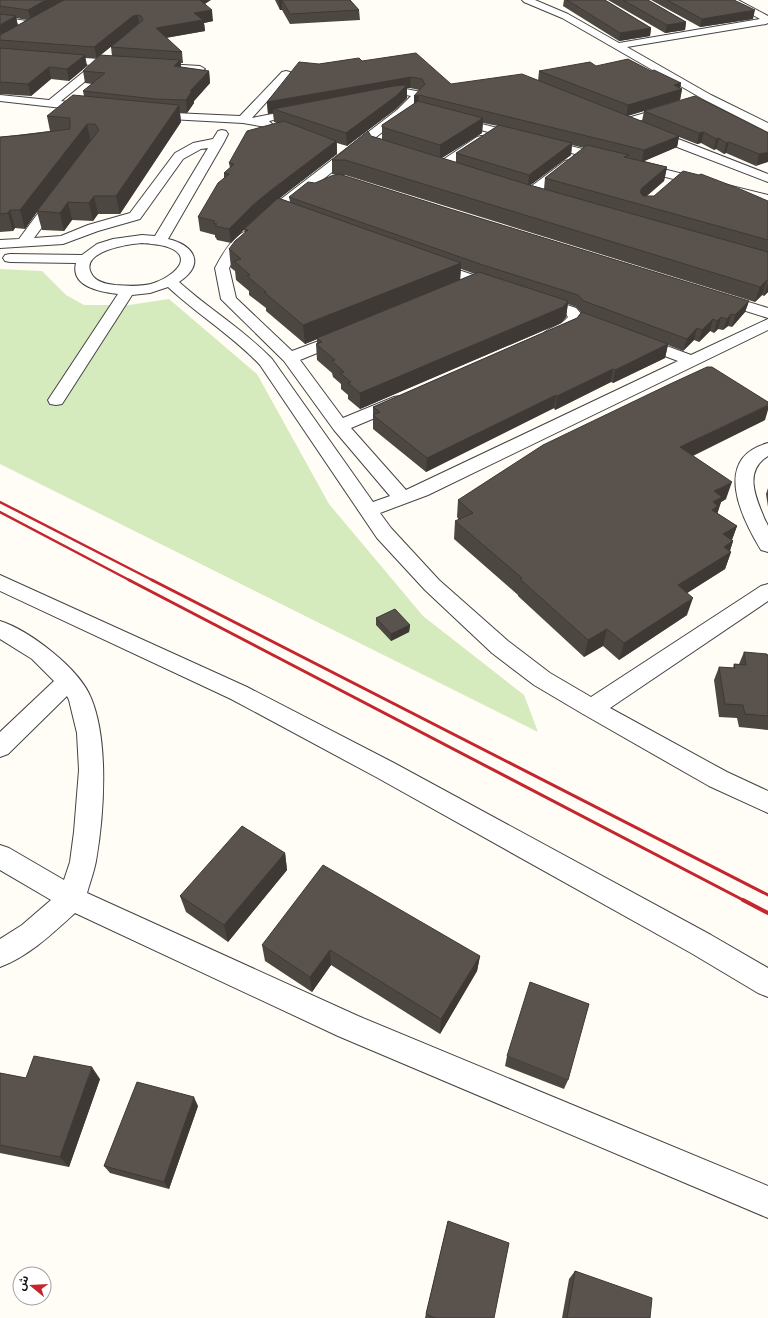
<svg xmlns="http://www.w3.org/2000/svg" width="768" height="1318" viewBox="0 0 768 1318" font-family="'Roboto Serif','Noto Sans Arabic',serif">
<rect width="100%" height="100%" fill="#fffdf5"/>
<polygon fill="#d5ebbd" points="0,269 42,271 66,295 84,305 129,305 169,299 257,374 329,504 423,616 524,695 538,732 0,464"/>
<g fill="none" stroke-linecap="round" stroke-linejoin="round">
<defs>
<g id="minor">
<polygon points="522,0 535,0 568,14 619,43 760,19 726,0 738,0 768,16 768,23 766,24 627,47 711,95 768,123 768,132 703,99 562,18 524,2"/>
<polygon points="0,17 33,22 38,25 33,28 0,23"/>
<polygon points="0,52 99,59 106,56 110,57 110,60 125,62 126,64 121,67 104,66 61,101 93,106 95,108 93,110 89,111 0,101 0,95 49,100 92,65 0,58"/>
<polygon points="165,64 200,66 205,69 200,72 161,69 160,67"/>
<polygon points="286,71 290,72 291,74 290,76 252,118 303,108 307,109 309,111 307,113 269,121 272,124 270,126 266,127 243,123 151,118 147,117 145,115 147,113 151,112 240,116 282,72"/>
<polygon points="406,89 421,92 423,96 405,114 287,208 299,212 301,215 299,218 294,219 272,212 270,209 272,206 397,110 411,96 406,95 378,100 374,99 372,97 374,95"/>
<polygon points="672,105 676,106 678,108 676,110 625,125 621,124 619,122 621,120"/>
<polygon points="453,117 768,195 768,203 449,122 447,120 449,118"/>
<polygon points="650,128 768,174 768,182 646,135 644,132 646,129"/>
<path d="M222,130l4,1 2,3 -4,8 -56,97c26,6 38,25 11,43 30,27 65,48 93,77l101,143 17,-6 -56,-66 -50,-69 -60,-59 -3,-3 -6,-31c7,-13 22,-41 40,-37l2,3 -18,17 -10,17 7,30 56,53 51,-19 6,2 2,3 -2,3 -49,20 43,58 51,-21 6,-1 6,1 3,4 -3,4 -55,23 55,62 272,-129 -45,-17 -2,-3 2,-3 6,-2 6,2 46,17 77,-36v11l-340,165 -48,18 11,15 48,52 69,61 42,32 41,24 170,-111 7,-2v17l-158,107 117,64 41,19v22l-59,-27 -126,-72 -49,-29 -42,-32 -67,-63 -48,-52 -117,-173c-27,-29 -62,-50 -92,-78l-18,6 -18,2 -70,109 -6,1 -6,-1 -2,-4 70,-106c-17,-2 -48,-7 -42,-31l-66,-1 -5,-1 -2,-3 2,-3 5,-1 72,1 15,-11 16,-5 29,-4 13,1 53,-88 -7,1 -18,10 -43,60 -42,12 -35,13 -63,4v-8l19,-1 34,-46h10l2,3 -31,42 27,-2 27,-11 42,-12 45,-60 18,-10 20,-4 5,-8zM142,243c11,1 30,2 37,11 9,13 -16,26 -25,29 -12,4 -27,3 -39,2 -9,-1 -20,-3 -24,-12 -11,-22 38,-29 51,-30z"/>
<polygon points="481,136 485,137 487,140 485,143 452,165 464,169 466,172 464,175 460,176 438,169 436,166 438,163 477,137"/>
<polygon points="569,160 573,161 575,164 573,167 535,197 525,197 523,194 525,191 565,161"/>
<polygon points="432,261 500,284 502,287 500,290 495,291 490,290 427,268 425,265 427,262"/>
<polygon points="719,293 768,308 768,318 714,301 711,298 714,295"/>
<path d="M540,296l36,12 8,9c-9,12 -24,25 -40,21l-2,-3c6,-8 18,-8 26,-18l-2,-3 -31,-10 -3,-3 3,-3z"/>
<path d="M768,443v13c-23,14 -14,38 -5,59 1,4 4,8 5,11 0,8 0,18 0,26l-7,-2c-20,-33 -49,-92 7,-107z"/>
<polygon points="0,575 247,687 394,763 711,935 768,968 768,997 758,993 691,953 376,777 231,699 0,591"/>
<path d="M0,621c29,9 80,48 91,77 18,43 13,117 5,163 -2,11 -6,21 -9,32l271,123 410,170v32l-430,-182 -263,-123c-23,21 -46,43 -75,54v-28l22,-14 29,-25 -51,-30v-25l9,3 55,32 6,-18 4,-30 5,-62 -2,-37 -8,-33 -2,-4 -59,58 -8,3v-25l54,-51 -22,-22 -32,-20z"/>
</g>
</defs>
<use href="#minor" stroke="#444" stroke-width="2"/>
<use href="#minor" fill="#fff" fill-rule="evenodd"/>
<g stroke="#c4262e" stroke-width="2.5">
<polyline points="0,502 154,581"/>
<polyline points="0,512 131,581"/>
</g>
<g stroke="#c4262e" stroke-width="3">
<polyline points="129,580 745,901"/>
<polyline points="152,580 768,895"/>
</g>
<polyline stroke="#c4262e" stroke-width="4" points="743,900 768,913"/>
</g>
<g fill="#4d4742" fill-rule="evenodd">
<path d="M0,0l205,4 8,17 -9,2 1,8 -39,7 16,14 1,11h-2v4l28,4 1,12 -16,18v2l-7,10h-7l1,9 -61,92h-22l-5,7 -21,-1 -8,11 -22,-1 -5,-18 -12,17 -10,-1 -2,3 -13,1v-95l50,-6 -3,-15 37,-20 -1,-5 9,-7 -7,-1 -2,-12 29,-15 -1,-9 24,-20 -38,31h-12l2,8 -18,15 -18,-2 -20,17 -31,-2zM16,18l11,2 -9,5z"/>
<polygon points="275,0 350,0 359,10 360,20 290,24 282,10 280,10"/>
<polygon points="564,0 605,0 651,28 650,36 619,41 563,6"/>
<polygon points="608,0 648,0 686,22 685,30 665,33"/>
<polygon points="651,0 734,0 753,19 700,27"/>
<path d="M362,61l89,23 87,-3 1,-10 57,-5 55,5 30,12 -1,5 2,1 -2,11 -52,16 14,5 2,-10 124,22 -12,33 -30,-13 -2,1 -8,-5 -2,1 -13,-7 -4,1 -18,-7 -2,10 -33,14 23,6 -3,14 -17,15 121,5v91l-4,4 -2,-1 -7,7 -410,-127h-3l108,34 299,92 -4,11 -13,15 -4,-1 -5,4 -5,-1 -4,4 -4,-2 -11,11 -5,-2 -11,11 -15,-6 -3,13 -52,25 -2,-1 -56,28 -1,-2 -128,64 -53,-43v-22l204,-89 4,-6 -5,-5 -8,-3 -2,13 -5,6 -201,86 -12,-10v-4l-7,-6v-5l-8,-7 -1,-4 -15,-13 -1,-16h1v-5l-12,5 -39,-33v-3l-17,-13v-4l-13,-11 -1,-9 -4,-3 -2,-19 16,-16 -1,-4 -13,14 -14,-3 -1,-2 -1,-1v-2l-15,-4 -2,-14 26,-39v-5l6,-5 -1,-5 48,-40 -3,-1 -1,-9 -5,1 -1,-12 52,-38zM407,88h3l9,2 -5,6v8l-32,21v14l-11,-3 -39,24v14l4,1 -21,8 -26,14 1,5 -11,-4 58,-44v-11l10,3 49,-37 11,-11zM483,123l15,3 -42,27v9l-14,-4 40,-25zM572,145l12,3 -39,30 -1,11 -14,-4 41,-30zM269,206l-19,18 5,-5zM461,269l14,5 -15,6z"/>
<polygon points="765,420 693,456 726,499 721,502 717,513 737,526 732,540 733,541 730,551 731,552 725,569 687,593 687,615 619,660 603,646 584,657 518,596 518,595 454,539 455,521 459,520 457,517 458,500"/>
<polygon points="768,488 768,507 766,494"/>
<polygon points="376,618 410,625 409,632 391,641 376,625"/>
<polygon points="744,652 768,657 768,730 739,727 737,718 719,717 714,680 719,667 733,668 734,664 739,664"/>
<polygon points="285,853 287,870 228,942 186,912 180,896"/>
<polygon points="262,945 480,956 477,971 440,1034 331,965 312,992 265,961"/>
<polygon points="507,1056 568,1080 564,1089 505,1066"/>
<polygon points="0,1073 26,1078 100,1079 69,1167 0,1153"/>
<polygon points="198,1106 169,1189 110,1173 104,1166"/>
<polygon points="448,1221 494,1318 425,1318"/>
<polygon points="575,1271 650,1318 562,1318 569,1279"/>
</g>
<g fill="#3f3936">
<polygon points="46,0 68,0 31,20 28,10"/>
<polygon points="198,0 211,0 199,8"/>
<polygon points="279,0 282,0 282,10 280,10"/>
<polygon points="212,10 213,21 204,23 205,31 158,39 156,28 194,13"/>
<polygon points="755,10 753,19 700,27 702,19"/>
<polygon points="138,15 139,26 135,27 97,58 94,47 133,16"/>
<polygon points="16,16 18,27 0,37 0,25"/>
<polygon points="686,22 685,30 665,33 667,25"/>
<polygon points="651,28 650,36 619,41 620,33"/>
<polygon points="85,55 87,66 69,81 67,69"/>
<polygon points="180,60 182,72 174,66"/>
<polygon points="49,67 51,79 31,96 28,84"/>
<polygon points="209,71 210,83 194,101 194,103 187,113 186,100 190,91"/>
<polygon points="411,77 410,88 407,88 407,98 396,109 347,146 346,133 273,109 273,113 268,114 267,102"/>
<polygon points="681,83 680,90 682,89 680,100 626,116 628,105 674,85"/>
<polygon points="419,95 418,107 414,107 414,96"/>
<polygon points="179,105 181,122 120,214 116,196"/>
<polygon points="483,118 482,133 440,159 440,145"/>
<polygon points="87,124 91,142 37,211 37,212 25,229 20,210"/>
<polygon points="704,132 701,143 697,144 699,133"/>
<polygon points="679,136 677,147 642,162 644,150"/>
<polygon points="719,138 716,149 714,150 716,139"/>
<polygon points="336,141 337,154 271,205 255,219 231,243 229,229 253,205 270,191"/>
<polygon points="729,142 726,153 724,154 726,143"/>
<polygon points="572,143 571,155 528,187 529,175"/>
<polygon points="768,152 768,162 756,166 759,154"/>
<polygon points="667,167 664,181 639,202 640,192 642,188"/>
<polygon points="94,196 98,214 93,221 89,203"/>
<polygon points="68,202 72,220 64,231 60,213"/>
<polygon points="10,210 15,228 13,231 8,213"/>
<polygon points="461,263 460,281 305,344 303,325"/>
<polygon points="767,280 762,295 755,302 760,287"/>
<polygon points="768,283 768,292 764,296"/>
<polygon points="568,301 566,317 561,323 360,409 360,393"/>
<polygon points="749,301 745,312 732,327 735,315"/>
<polygon points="731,314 728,326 723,330 727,319"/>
<polygon points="721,317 718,329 714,333 717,321"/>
<polygon points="713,319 710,331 699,342 702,330"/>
<polygon points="697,328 694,340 683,351 687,339"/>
<polygon points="668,344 665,358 613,383 615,370"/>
<polygon points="613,369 611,382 555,410 557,396"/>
<polygon points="556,395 554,408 426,472 427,458"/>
<polygon points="768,405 768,410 765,420 675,464 680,447"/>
<polygon points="732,482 726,499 721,502 717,515 707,527 714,491"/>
<polygon points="737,526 731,542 733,541 729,553 731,552 725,569 673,602 678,585 723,534"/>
<polygon points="693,598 687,615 619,660 624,643"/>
<polygon points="410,625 409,632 391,641 391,634"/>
<polygon points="607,629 603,646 584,657 588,640"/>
<polygon points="285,853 287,870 228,942 224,925"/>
<polygon points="330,950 331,965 312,992 310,977"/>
<polygon points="480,956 477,971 440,1034 441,1019"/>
<polygon points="92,1067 100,1079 69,1167 60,1157"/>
<polygon points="194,1097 198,1106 169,1189 164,1182"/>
</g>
<g fill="#5a524d" stroke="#3f3936">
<polygon points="0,0 46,0 28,10 0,6"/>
<polygon points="64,0 200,0 212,10 194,13 203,20 156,28 182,52 111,47 143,20 141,16 138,15 133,16 94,47 0,40 0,35"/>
<polygon points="282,0 350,0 359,10 290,14"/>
<polygon points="567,0 605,0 651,28 620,33"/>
<polygon points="623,0 648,0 686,22 667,25"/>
<polygon points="667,0 734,0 755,10 702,19"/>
<polygon points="0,14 16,16 0,25"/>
<polygon points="0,48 85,55 67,69 49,67 28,84 0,82"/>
<polygon points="416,53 451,84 522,74 679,136 644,150 419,95 414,96 425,84 422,79 411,77 267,102 299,62 319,64 359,58 362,61"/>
<polygon points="100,55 180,60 174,66 209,71 190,91 192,91 186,100 155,99 83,91 105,73 83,71"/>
<polygon points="628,59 651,71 654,70 681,83 674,85 682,89 628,105 539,71 590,62 596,66"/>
<polygon points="407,85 396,96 346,133 273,109 394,86"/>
<polygon points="73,95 179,105 116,196 94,196 89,203 68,202 60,213 37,211 99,130 95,124 87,124 20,210 10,210 8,213 0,214 0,137 24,135 70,129 70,118 47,116"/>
<polygon points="695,96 768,133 768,152 759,154 729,142 726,143 719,138 716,139 704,132 699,133 644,111"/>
<polygon points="418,101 483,118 440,145 382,127 382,125"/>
<polygon points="284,121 336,141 270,191 253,205 229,229 215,226 217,224 213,223 215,221 198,217 218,183 229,174 224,173 234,164 229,163 247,131"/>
<polygon points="499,125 572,143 529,175 456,153"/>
<polygon points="368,131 371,136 526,184 768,252 768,280 767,280 760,287 345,160 332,160"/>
<polygon points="587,145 629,155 624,157 667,167 642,188 640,192 643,196 654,196 683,171 699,175 701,174 740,189 768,201 768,240 545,178"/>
<polygon points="339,174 450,209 749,301 735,315 731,314 727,319 721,317 717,321 713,319 702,330 697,328 687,339 584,301 578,295 483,265 289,197 308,182 315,183 331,176"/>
<polygon points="278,198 461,263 303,325 264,292 266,292 247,276 250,275 234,261 241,259 229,249 235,241 248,230 244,229"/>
<polygon points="479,272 568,301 563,307 360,393 348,383 351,382 340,373 344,372 332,361 335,360 316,344 322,342 317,338"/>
<polygon points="582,312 668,344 615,370 613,369 557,396 556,395 427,458 373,415 380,412 373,407 577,318"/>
<polygon points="707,367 712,367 768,402 768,405 680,447 732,482 714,491 722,497 713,502 718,506 712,510 737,526 723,534 733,541 724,547 731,552 678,585 693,598 624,643 607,629 588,640 520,579 522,578 455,521 473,513 458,500 543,445 670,384"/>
<polygon points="395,609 410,625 391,634 376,618"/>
<polygon points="744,652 767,654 768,657 768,716 745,714 743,705 725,704 719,667 735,668 734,664 746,665"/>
<polygon points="242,826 285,853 224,925 180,896"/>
<polygon points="323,865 480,956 441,1019 330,950 310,977 262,945"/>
<polygon points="530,982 589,1004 568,1080 507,1056"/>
<polygon points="34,1056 92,1067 60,1157 0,1145 0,1073 26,1078"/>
<polygon points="137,1082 194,1097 164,1182 104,1166"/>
<polygon points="448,1221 509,1243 494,1318 435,1318 426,1314"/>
<polygon points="575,1271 652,1298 650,1318 567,1318"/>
</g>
<g transform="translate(32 1286) rotate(288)"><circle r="19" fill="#ffffff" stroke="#a0a0a0"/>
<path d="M0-3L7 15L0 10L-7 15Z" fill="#c4262e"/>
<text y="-6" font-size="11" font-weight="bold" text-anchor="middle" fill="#111111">ش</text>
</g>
</svg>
